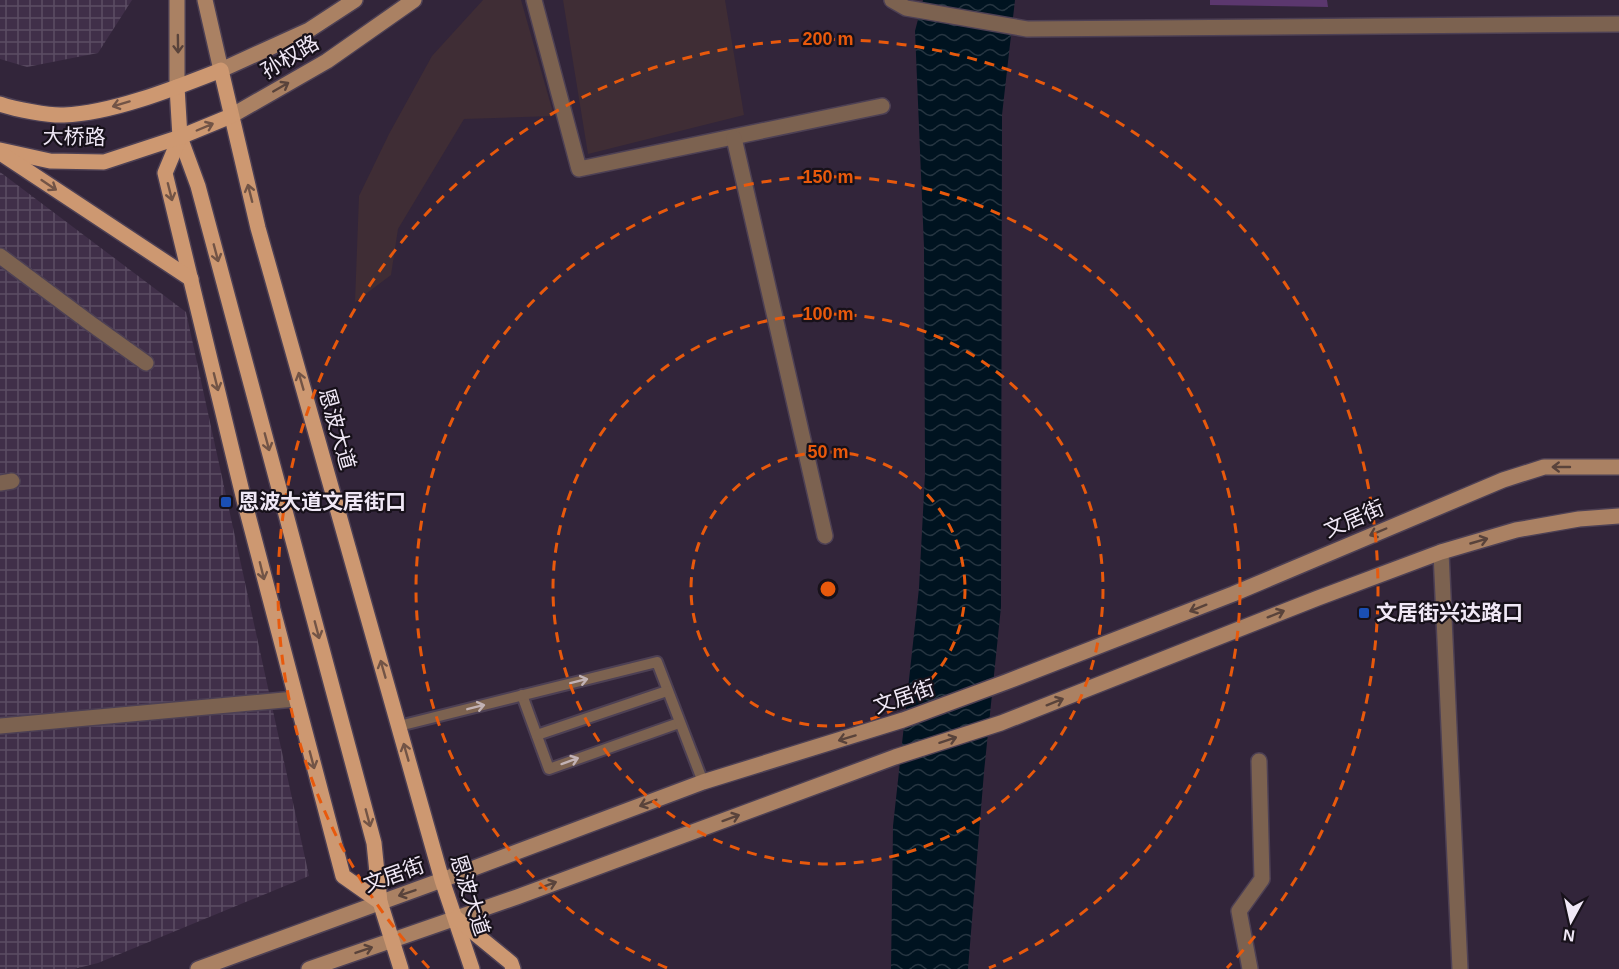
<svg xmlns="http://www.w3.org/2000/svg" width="1619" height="969" viewBox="0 0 1619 969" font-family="Helvetica,'Noto Sans SC',sans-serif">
<defs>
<pattern id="industrial-grid" width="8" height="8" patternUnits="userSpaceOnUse" patternTransform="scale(1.5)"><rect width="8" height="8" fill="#402f49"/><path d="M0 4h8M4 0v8" fill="none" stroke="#5c4d64"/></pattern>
<pattern id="water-waves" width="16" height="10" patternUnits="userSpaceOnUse" patternTransform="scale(1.5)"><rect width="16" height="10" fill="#001320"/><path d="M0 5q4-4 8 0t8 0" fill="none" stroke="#263541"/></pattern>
</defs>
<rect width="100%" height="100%" fill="#32253a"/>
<g fill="#3f2d35">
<polygon points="483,0 521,0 554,116 464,119 398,229 391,275 355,302 359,196 389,134 432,56"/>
<polygon points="563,0 725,0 744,115 588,154"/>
</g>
<g fill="url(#industrial-grid)">
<polygon points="0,0 132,0 98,53 27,67 0,59"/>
<polygon points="0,172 186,312 309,876 98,963 74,969 0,969"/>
</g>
<polygon fill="url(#water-waves)" points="923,0 1015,0 1002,115 1001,607 984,772 968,969 891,969 893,826 919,588 925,474 924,247 915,31"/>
<polygon fill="#5b376e" points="1210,0 1327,0 1328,7 1210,5"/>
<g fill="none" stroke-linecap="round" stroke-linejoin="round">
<defs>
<g id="service">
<polyline points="522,695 549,769 679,723"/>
<polyline points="399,726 657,662 703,782"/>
<polyline points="537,735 667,691"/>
</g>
<g id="minor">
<polyline points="534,0 579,169 882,106"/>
<polyline points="892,0 906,8 1027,29 1619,24"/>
<polyline points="734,138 825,536"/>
<polyline points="0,256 90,323 146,363"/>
<polyline points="0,483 12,481"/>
<polyline points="1441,552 1460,969"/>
<polyline points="0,726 295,699"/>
<polyline points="1250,969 1239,911 1262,879 1259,761"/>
</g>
<g id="secondary">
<polyline points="177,0 177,87"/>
<polyline points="205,0 221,70 309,30 355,0"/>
<polyline points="231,116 327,61 414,0"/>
<polyline points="198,969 442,880 703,782 903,720 1006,682 1233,594 1503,480 1544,467 1619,467"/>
<polyline points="309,969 517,897 895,757 1001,723 1318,598 1441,552 1516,530 1579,519 1619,516"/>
</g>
<g id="primary">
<polyline points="177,87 180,137 198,186 374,843 380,902 401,969"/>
<path d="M0,104c14,5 50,12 64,11 49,-2 111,-27 157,-45l37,158 184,652 30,89"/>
<polyline points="180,137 165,173 244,500 343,876 380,902"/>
<polyline points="0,150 50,161 104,162 180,137 231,116"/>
<polyline points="2,154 191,279"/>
<polyline points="456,918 511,963 513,969"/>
</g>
</defs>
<use href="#service" stroke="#4d4054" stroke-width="14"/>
<use href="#minor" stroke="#4d4054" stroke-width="18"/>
<use href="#secondary" stroke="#4d4054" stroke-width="18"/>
<use href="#primary" stroke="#4d4054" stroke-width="18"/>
<use href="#service" stroke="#7c6250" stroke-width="10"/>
<use href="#minor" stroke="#7c6250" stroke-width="15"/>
<use href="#secondary" stroke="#aa8163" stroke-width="15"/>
<use href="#primary" stroke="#cd9871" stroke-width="15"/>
</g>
<defs><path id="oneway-shaft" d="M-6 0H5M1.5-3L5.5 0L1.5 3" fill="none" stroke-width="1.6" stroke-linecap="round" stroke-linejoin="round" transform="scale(1.5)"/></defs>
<g stroke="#59433b">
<use href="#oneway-shaft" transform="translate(178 44) rotate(89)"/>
<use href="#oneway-shaft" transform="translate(281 87) rotate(-30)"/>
<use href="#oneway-shaft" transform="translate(1561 467) rotate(180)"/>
<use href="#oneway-shaft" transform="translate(1378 532) rotate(157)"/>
<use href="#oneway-shaft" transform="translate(1479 541) rotate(-16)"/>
<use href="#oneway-shaft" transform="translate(1198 608) rotate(158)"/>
<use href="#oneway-shaft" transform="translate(1276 614) rotate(-22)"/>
<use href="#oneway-shaft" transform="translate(1055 702) rotate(-22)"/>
<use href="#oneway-shaft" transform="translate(847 738) rotate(163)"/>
<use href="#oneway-shaft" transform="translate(948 740) rotate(-18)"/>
<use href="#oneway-shaft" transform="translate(648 803) rotate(159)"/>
<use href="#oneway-shaft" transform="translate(731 818) rotate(-20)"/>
<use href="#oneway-shaft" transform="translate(548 885) rotate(-20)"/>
<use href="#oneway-shaft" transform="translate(407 893) rotate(161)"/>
<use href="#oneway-shaft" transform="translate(364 950) rotate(-19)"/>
</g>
<g stroke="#725446">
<use href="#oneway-shaft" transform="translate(121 104) rotate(163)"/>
<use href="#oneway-shaft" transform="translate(205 127) rotate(-23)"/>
<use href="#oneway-shaft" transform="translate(49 185) rotate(34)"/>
<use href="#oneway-shaft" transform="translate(170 192) rotate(76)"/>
<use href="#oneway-shaft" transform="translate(250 193) rotate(-104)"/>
<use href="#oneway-shaft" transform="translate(216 253) rotate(75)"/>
<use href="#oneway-shaft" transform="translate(301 381) rotate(-106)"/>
<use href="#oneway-shaft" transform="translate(216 382) rotate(76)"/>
<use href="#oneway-shaft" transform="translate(267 442) rotate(75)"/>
<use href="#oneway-shaft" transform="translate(262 571) rotate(76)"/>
<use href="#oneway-shaft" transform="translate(317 630) rotate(75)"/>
<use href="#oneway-shaft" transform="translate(383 669) rotate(-106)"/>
<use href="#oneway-shaft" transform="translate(406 752) rotate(-106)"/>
<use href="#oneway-shaft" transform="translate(312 760) rotate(75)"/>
<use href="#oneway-shaft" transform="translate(368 818) rotate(75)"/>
</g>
<g stroke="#c2b2b4">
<use href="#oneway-shaft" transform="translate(579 681) rotate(-14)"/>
<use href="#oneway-shaft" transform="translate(476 707) rotate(-14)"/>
<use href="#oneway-shaft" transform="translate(570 761) rotate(-20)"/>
</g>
<g fill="none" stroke="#e8590c" stroke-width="3" stroke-dasharray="10 8">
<circle cx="828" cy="589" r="137"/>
<circle cx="828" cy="589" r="275"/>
<path d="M667 968A412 412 0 1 1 989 968"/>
<path d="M429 968A550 550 0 1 1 1227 968"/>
</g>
<g fill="#1a4fb4" stroke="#17111a" stroke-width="2">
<rect x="220" y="496" width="12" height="12" rx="3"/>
<rect x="1358" y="607" width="12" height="12" rx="3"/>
</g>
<g text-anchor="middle" stroke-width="4.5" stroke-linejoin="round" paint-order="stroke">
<g font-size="21" fill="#f0e8f6" stroke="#17111a">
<text transform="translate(290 57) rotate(-31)" y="7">孙权路</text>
<text transform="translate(74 137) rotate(1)" y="7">大桥路</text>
<text transform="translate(337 429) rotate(74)" y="7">恩波大道</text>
<text transform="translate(1354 519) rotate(-23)" y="7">文居街</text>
<text transform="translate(904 697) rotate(-19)" y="7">文居街</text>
<text transform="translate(394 875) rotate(-20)" y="7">文居街</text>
<text transform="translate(470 895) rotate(72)" y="7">恩波大道</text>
</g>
<g font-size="21" font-weight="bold" fill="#f0e8f6" stroke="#17111a" text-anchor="start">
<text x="238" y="509">恩波大道文居街口</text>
<text x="1376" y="620">文居街兴达路口</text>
</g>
</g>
<circle cx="828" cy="589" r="9" fill="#e8590c" stroke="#17111a" stroke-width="3"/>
<g font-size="18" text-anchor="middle" font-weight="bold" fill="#e8590c" stroke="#17111a" stroke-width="4.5" stroke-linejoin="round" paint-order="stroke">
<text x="828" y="45">200 m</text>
<text x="828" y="183">150 m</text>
<text x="828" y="320">100 m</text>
<text x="828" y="458">50 m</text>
</g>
<g transform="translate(1571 921) rotate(188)" stroke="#17111a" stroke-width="4.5" paint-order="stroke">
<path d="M0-4.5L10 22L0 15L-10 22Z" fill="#f0e8f6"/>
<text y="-9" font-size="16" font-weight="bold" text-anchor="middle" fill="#f0e8f6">N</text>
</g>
</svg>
